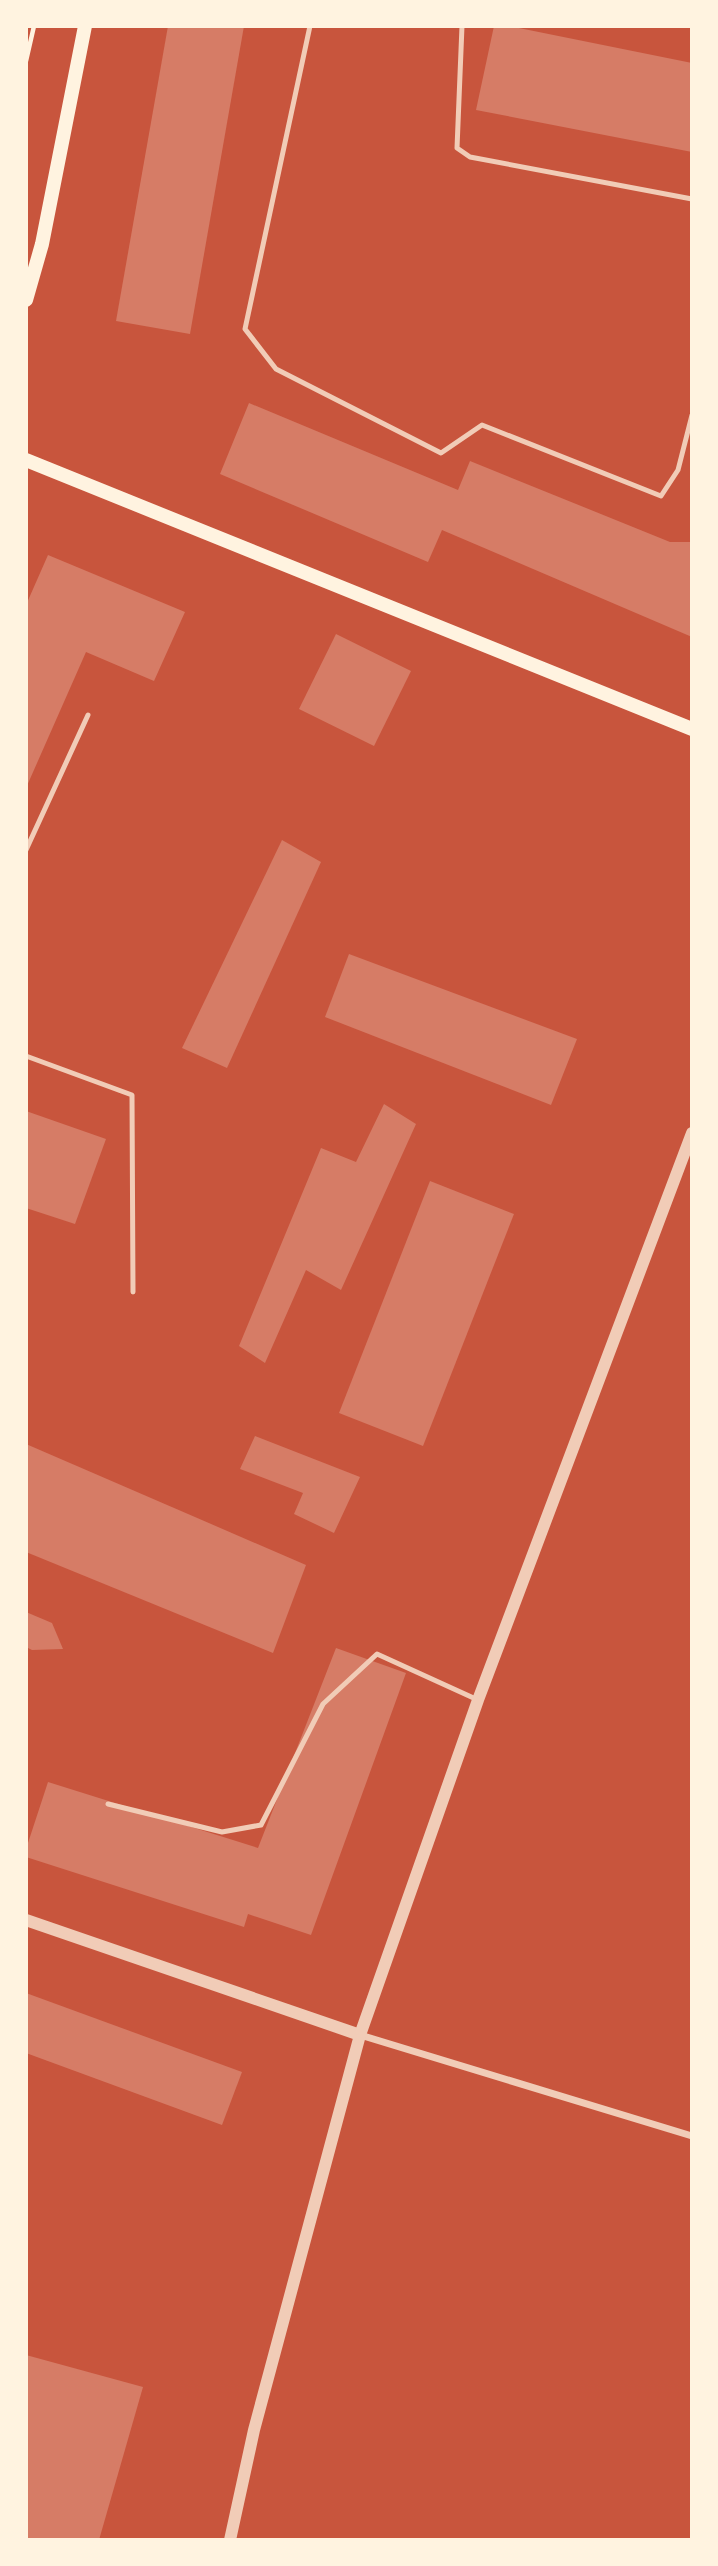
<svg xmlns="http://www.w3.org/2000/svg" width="718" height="2566" viewBox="0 0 718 2566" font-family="'PT Sans',sans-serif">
<rect width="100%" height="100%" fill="#c8553d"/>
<g fill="#d67c66">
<polygon points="168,26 244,26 190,334 116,321"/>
<polygon points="494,26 509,26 692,63 692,152 476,110"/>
<polygon points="249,403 458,490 470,461 670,542 692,542 692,637 442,530 428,562 220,474"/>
<polygon points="48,555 185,612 154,681 86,652 26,788 26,605"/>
<polygon points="336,634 411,671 374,746 299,709"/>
<polygon points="282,840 321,862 227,1068 182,1048"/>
<polygon points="349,954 577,1039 551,1105 325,1017"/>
<polygon points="384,1104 416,1124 341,1290 306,1270 265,1363 239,1346 321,1148 356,1162"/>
<polygon points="26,1111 106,1139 75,1224 26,1208"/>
<polygon points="430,1181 514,1214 423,1446 339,1413"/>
<polygon points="255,1436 360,1477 334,1533 294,1514 303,1493 240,1469"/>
<polygon points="26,1444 306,1565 273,1653 26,1552"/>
<polygon points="26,1612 52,1623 63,1649 32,1650 26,1647"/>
<polygon points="336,1648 406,1673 311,1935 248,1914 244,1927 26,1857 26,1849 48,1782 258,1848"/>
<polygon points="26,1993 242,2072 222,2125 26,2053"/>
<polygon points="26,2355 143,2387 99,2540 26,2540"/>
</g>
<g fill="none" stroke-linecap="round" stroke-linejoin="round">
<polyline stroke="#fff3e0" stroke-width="4.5" points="26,61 34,26"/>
<g stroke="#f1ccb7" stroke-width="5">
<polyline points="310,26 245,329 276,369 441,453 482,425 661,496 678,470 692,415"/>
<polyline points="462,26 457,148 470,157 692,199"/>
<polyline points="26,850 88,715"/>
<polyline points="26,1056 132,1095 133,1292"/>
<polyline points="108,1804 222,1832 261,1825 323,1704 377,1654 478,1700"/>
</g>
<polyline stroke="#f1ccb7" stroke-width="7" points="360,2035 692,2136"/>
<g stroke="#f1ccb7" stroke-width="12">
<polyline points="26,1920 360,2035"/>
<polyline points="230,2540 254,2430 360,2035 478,1700 692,1133"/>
</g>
<g stroke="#fff3e0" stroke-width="14">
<polyline points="26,300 42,244 85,26"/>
<polyline points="26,460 692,729"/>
</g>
</g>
<rect width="718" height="2566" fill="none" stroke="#fff3e0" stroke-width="56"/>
</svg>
